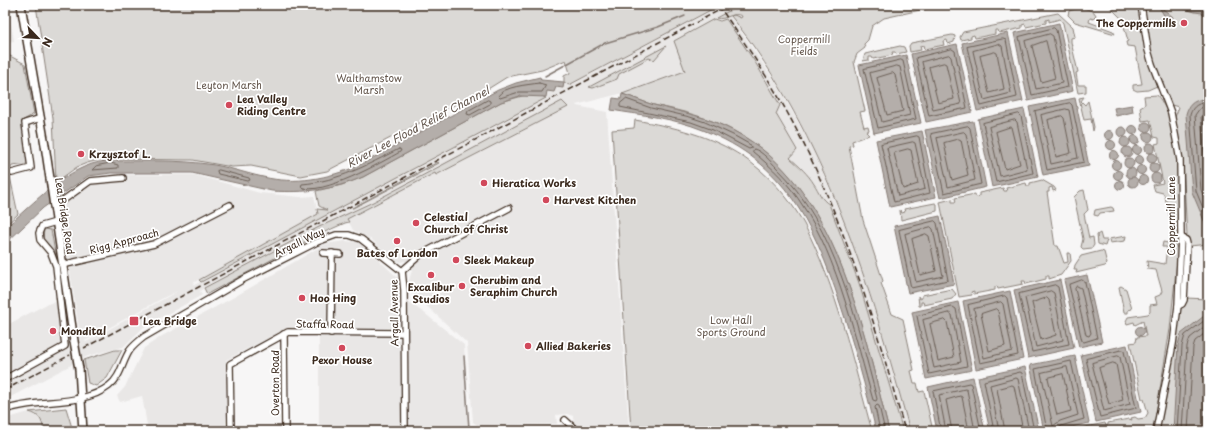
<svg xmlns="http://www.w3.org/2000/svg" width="1213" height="436" viewBox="0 0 1213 436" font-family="'Playpen Sans',sans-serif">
<rect width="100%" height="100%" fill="#f7f6f6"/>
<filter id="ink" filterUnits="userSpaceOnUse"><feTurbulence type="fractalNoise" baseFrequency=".025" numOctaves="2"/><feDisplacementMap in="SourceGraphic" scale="8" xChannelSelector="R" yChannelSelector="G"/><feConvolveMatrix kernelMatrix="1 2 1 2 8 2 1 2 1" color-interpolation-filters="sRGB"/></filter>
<g filter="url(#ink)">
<g fill="#e9e7e6" fill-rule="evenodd">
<polygon points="5,5 8,5 14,41 5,42"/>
<path d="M716,5h24l-12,7 50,74 35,64 33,78 20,55 44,148h-7l-44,-148 -30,-79 -4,-2 -11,-19 -12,-14 -12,-11 7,-8 -21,-36 4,-9 -3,-6 -22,-37 -32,-47 -49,26 11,30 -62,22 -47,12 1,1 30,6 22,319h-47l-8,-7 -1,-8 -6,-2 -11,1 1,9 -79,2 -5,-4 -6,-79 -60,-55 5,-18 -7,-9 -5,1 -10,-5 -18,-17 -19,-10 -6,-11 88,-46 1,2 132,-68 -6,-5 -189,100 -54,25 -115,61 -4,3 2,4 -58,32 -21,20 -35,9 -83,44v-74l40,-21 14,-5 6,51 16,-8 -22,-144 30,-19 30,-5h76l65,18 40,4 14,-1 4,18 -125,69 1,2 352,-187 1,-7 9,-4 6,1 2,-6 6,3 139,-74 8,-4zM178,291l-92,51 -1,-1 80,-44z"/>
<polygon points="345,241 357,242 368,250 398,278 400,328 287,328 226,360 226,431 148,431 142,396 120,402 117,396 125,387 144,348 162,336 236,296 325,244"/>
<polygon points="408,302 423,312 464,345 470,430 554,429 557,431 405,431"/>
<polygon points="394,336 401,342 401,431 319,431 319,337"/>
<polygon points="29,412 36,414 42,420 44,431 5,431 5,419"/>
</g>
<g fill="#dbd9d6" stroke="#8b827a">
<polygon points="36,5 720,5 569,85 564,82 564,76 570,73 566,60 542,70 507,77 483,92 481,91 327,171 301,176 251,166 232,167 193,160 103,159 87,163 77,167 56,182 53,118"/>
<path d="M740,5h203l-59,13 -12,8 -4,14 -4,4 1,4 -8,6 -3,8 11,49 -5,1 4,15 4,-1 1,4 -3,2 3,3 -17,6 1,4 -4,1 14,74 20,61 -2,2 11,31 11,5 11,51 -3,1 3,12h3l2,9 5,-1 9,40h-23c-40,-145 -84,-295 -179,-415l3,-1 7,3 1,-2c-10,-5 -16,5 -26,2z"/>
<polygon points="1108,5 1208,5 1208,244 1190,246 1187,236 1183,162 1175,117 1179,107 1171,105 1159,76 1154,79 1157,86 1148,90 1137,91 1133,89 1133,85 1142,84 1135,47 1127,46 1126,42 1128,41 1122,19"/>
<polygon points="1082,7 1094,12 1096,15 1094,19 1090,18 1089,22 1113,31 1115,34 1075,22 1068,15 1069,11"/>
<polygon points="1058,13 1073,27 1075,37 1071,38 1071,42 1078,72 1076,73 1078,85 1086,85 1086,92 1078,93 1063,23 1060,19 1049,22 1049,19 1046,20 1046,23 1026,27 1025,24 1022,25 1022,28 999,33 998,30 995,30 995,34 975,38 974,35 971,36 971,38 961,40 960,37 963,32"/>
<path d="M714,19l6,2 6,-2 29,43 25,43 -4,9 21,36 -7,8c9,8 18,16 24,26 5,7 7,16 15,20l30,79 44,148h-14c-27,-104 -52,-245 -155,-300 -26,-14 -52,-20 -80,-26 -11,-3 -21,-8 -32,-11l63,-23 -11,-30z"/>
<polygon points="952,35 955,36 954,42 948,44 947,40 943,41 944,45 924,49 923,45 920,46 921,50 910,52 909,46 911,43"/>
<polygon points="666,46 654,60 649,58 619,74 617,79 593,88 589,87"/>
<polygon points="900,46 904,47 906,52 896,54 895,52 892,52 893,55 873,59 872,57 869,57 869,60 863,61 865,54"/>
<polygon points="5,56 10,56 25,64 34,114 22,121 29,164 12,166 9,172 18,214 5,226"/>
<polygon points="526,95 539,95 546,98 201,282 199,280 318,214 317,209 327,210 319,206 316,191 342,185 363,177 501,102"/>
<path d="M1157,95c25,29 21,99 22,136l-3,5h-2l-9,-39 -2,-4 -8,-2 -2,-6 10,-2 -8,-39 4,-1v-5l-5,-1 -4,-17 -8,1 -2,-14 5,-3 -1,-8z"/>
<polygon points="1084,97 1081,101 1085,105 1088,101 1094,127 1093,131 1091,119 1084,120 1079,98"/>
<polygon points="562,101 568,107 436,175 435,173 431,175 347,219 349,222 345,223 318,235 207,294 204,288 319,227 373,202"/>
<path d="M635,120c39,7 75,15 108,37 24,16 47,41 61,67 33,64 49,138 68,207h-241l-19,-301 22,-2z"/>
<polygon points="438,162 439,163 353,208 352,208"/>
<polygon points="1042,180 1054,187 1056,190 1053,191 1052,187 1049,188 1049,192 1047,192 1055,246 1058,246 1064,263 1068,262 1067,253 1070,253 1071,261 1061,275 1049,279 1049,276 1046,276 1046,279 1026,284 1025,281 1022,281 1023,284 998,289 997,286 995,287 995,290 974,294 974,291 971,292 972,295 959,297 940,202 952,199 952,202 956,202 955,198 975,194 976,197 979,196 979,193 1003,188 1004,191 1007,191 1006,188 1026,183 1027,186 1030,186 1030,183"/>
<polygon points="1084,190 1088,210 1084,214 1089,238 1093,237 1094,245 1092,248 1083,249 1081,247 1083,239 1074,197 1080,191"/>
<polygon points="935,203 937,204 937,211 901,220 900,210 902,213 905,212 904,209"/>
<polygon points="1111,207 1113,208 1114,211 1100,213 1098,216 1094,215 1095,210"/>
<polygon points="44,229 51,230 56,258 43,239"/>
<polygon points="1100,233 1102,240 1107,240 1105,246 1098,244 1097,235"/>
<polygon points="1126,236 1125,241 1110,243 1109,239"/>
<polygon points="1163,242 1175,244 1178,250 1170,329 1153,431 1079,431 1080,428 1105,423 1106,426 1108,425 1108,423 1129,419 1132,420 1131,418 1135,417 1138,419 1145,418 1148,413 1144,399 1142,399 1130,343 1136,342 1137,337 1146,336 1143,321 1135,325 1134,322 1127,324 1126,321 1128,317 1148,314 1150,312 1150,305 1157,304 1155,297 1160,295 1162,291 1156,270 1148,269 1147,261 1165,264 1167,247 1162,247"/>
<polygon points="1101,251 1104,252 1107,264 1105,266 1076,273 1077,270 1074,270 1075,265 1081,256"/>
<polygon points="1121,286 1126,289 1132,309 1128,310 1128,313 1126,313 1124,312 1119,287"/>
<polygon points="952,289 956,294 952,299 924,305 923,302 921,302 921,306 919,306 918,296 920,299 922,298 922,295"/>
<polygon points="1186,298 1208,299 1208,431 1159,431 1168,387 1180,307"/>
<polygon points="115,350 122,350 107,378 96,386 88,383 84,360"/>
<path d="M66,408l7,23h-29c-2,-11 -4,-16 -15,-19z"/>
</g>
<g fill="#b4aeaa" stroke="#847972">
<polygon points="1158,5 1163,5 1163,9 1173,17 1171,21 1165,17"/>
<polygon points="1171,5 1208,5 1208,10 1205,16 1202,13 1195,12"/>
<polygon points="1059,23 1073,91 1028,101 1014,33"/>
<polygon points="1008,33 1023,101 977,111 962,43"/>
<polygon points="957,44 972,112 926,122 911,54"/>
<polygon points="906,55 921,123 874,133 859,65"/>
<path d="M540,77l1,3 23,2 -1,6 -7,-1 -2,5 -7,-1 -1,6 -26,-1 -19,6 -138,75c-30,13 -58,16 -91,14l-80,-18h-81l-23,3 -45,32 -38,36v-16c28,-24 63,-63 101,-67l1,-2h9l2,2c30,0 60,-1 89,3 19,2 37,9 56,13 33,8 65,1 95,-11l140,-76 18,-7z"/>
<path d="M622,94c11,3 21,8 32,11 30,8 52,11 80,26 103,54 128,196 155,300h-13c-10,-43 -22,-86 -36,-128 -27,-80 -54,-140 -137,-173 -29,-12 -62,-15 -92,-20l2,-12 8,1z"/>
<polygon points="1075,98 1089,166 1043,175 1029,107"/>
<path d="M1208,98v132l-16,-38 -6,-78c3,-12 10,-14 22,-16z"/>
<polygon points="1132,105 1133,112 1116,116 1114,108"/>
<polygon points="1024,109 1038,177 992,187 978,119"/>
<polygon points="973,121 986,187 940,198 925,130"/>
<circle cx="1146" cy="127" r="5"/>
<circle cx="1133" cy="130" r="4.5"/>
<circle cx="1122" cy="132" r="5"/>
<circle cx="1109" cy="135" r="4.5"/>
<polygon points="922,131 936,197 890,207 876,140"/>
<circle cx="1148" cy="137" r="5"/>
<circle cx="1135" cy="140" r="4.5"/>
<circle cx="1125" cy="142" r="5"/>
<circle cx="1111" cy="145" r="4.5"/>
<circle cx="1150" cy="148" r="5"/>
<circle cx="1137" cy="150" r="4.5"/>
<circle cx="1127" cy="152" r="5"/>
<circle cx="1114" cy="155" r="4.5"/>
<circle cx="1152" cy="158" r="5"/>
<circle cx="1139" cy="160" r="4.5"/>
<circle cx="1129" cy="163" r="5"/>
<circle cx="1116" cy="165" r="4.5"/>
<circle cx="1154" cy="168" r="5"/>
<circle cx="1141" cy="170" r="4.5"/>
<circle cx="1131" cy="173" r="5"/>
<circle cx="1118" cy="175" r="4.5"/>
<circle cx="1156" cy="178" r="5"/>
<circle cx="1143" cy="180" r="4.5"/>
<circle cx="1133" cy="182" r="5"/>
<circle cx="1120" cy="185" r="4.5"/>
<polygon points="940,216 954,284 908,293 894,226"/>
<polygon points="1087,275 1102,342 1079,347 1064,280"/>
<polygon points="1060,280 1074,348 1028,358 1014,290"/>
<polygon points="1010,291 1023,359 976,369 963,301"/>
<polygon points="958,302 972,370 926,379 912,312"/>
<polygon points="1208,313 1208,431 1173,431 1178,345 1181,334"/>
<circle cx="1140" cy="331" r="4.5"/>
<polygon points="1127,345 1141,412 1096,422 1081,355"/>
<polygon points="1075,356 1089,423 1054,431 1044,431 1030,365"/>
<polygon points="1025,367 1039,431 990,431 978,377"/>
<polygon points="973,377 985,431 937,431 928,387"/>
</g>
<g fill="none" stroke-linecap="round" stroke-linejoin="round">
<g stroke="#6b5f56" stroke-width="1">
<polygon points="1054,28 1056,30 1068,87 1032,95 1019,37"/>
<polygon points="1050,34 1053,36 1062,83 1036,89 1025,41"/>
<polygon points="1003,39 1006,40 1017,97 981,106 967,47"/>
<polygon points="1046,41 1055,78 1041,82 1032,46"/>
<polygon points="999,44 1002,46 1011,93 984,100 973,51"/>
<polygon points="952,49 955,51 967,108 929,116 916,58"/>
<polygon points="995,52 997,53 1004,89 989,93 980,56"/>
<polygon points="949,55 951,57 961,104 933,110 922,62"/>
<polygon points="901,60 903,61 916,119 878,128 864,69"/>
<polygon points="944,63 946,64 954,99 938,103 929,67"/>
<polygon points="897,66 900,67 910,115 882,122 870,73"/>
<polygon points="893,73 895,75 903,111 887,115 877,78"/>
<path d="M539,83l7,2 -4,7h-23l-19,6 -2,-2c6,-10 30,-11 41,-13z"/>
<polygon points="626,99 651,108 690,117 705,122 733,135 749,144 752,148 749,149 713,130 691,122 620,107 620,104"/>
<polygon points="488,100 490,101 490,104 470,115 467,114 468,111"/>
<path d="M1208,102c-9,1 -15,3 -18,13l6,76 12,29"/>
<polygon points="1070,103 1072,105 1084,162 1047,170 1035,111"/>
<polyline points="1208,107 1200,108 1195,115 1201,190 1208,208"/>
<polygon points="1066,109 1069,110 1078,158 1051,164 1041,115"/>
<polyline points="1208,113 1201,116 1208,192"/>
<polygon points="1019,114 1021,116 1033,173 996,182 983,123"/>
<polygon points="1062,116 1064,118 1071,153 1056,157 1048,120"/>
<polygon points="1015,120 1017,122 1027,169 1000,176 989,127"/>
<polygon points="968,126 970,128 981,184 944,193 931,134"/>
<polygon points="1011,127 1020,164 1005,169 996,132"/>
<polygon points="964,132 966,134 975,180 948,187 937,138"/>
<polygon points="917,136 919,137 930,193 894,202 881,144"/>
<polygon points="959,139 961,140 968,175 952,180 944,143"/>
<polygon points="913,142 915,143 925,189 898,196 887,148"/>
<path d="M399,149l2,1 -1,2c-18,10 -79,45 -99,35l1,-3c37,-3 65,-19 97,-35z"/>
<path d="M754,149c8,2 17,13 23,19 58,56 80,155 100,231l-1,2 -3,-1c-17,-60 -35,-142 -70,-194 -13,-21 -31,-39 -50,-54z"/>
<polygon points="908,149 911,150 918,184 903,189 894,153"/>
<polygon points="111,163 118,165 118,168 92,170 96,166"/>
<polygon points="219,170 249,178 250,180 248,181 218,174 217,171"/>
<polygon points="935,221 937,223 948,280 911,288 899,230"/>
<polygon points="931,227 933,229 943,276 916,282 905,234"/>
<polygon points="926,234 929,236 936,271 920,275 912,239"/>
<polygon points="1082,280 1085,282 1097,338 1084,342 1082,341 1069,285"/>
<polygon points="1055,285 1058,287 1069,344 1032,352 1019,294"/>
<polygon points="1077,286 1081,288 1091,333 1089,336 1086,335 1075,289"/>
<polygon points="1051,291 1054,293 1063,340 1036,347 1025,298"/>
<polygon points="1005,296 1007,298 1018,355 980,363 968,305"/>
<polygon points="1047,298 1049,300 1056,335 1041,340 1032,303"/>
<polygon points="1001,302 1003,304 1012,351 984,358 974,309"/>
<polygon points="953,307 956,309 967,366 929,374 917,316"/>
<polygon points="996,309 998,311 1005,346 989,351 981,314"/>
<polygon points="949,313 952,315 961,362 934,368 923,320"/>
<polygon points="945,320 947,322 954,357 938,361 930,324"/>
<polygon points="1122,350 1124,351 1136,408 1100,417 1086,359"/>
<polygon points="1118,356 1120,357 1130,404 1104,411 1092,363"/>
<polygon points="1113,363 1116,364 1123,400 1109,404 1099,368"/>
<polygon points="1067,367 1078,415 1060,421 1053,426 1041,373"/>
<polygon points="1063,374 1071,411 1057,415 1048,378"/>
<polyline points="880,431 875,407 877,405 879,406 885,431"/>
<polyline points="941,431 933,391 969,383 971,384 981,431"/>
<polyline points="946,431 939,395 965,389 967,390 975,431"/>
<polyline points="952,431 946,400 960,396 962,397 969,431"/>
<polyline points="994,431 984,381 1020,372 1022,373 1034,431"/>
<polyline points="999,431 990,385 1016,378 1018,379 1029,431"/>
<polyline points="1005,431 997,389 1012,385 1014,386 1023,431"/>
<polyline points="1047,431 1035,369 1071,361 1084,419 1061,426 1059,431"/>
<polyline points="1177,431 1182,346 1185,335 1208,318"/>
<polyline points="1182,431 1187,346 1190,338 1208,324"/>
<polyline points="1188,431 1193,347 1195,341 1208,331"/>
</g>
<g stroke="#847972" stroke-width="1.5">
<polyline points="545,76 605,43 658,27 685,16"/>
<polyline points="464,356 469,429"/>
</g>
<defs>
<g id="minor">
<polyline points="1141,5 1148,50 1152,64 1171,113 1180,160 1181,237 1178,306 1173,344 1156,431"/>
<polyline points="12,173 31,168 25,123 41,118"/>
<polyline points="53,205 65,199 90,181 123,178"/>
<polyline points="323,253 340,254"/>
<polyline points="62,265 154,244 230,205"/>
<polyline points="402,271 404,290 405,431"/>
<polyline points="402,271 420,255 509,208"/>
<polyline points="1178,306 1182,304 1184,300 1187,244 1186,240 1181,237"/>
<polyline points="331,333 332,253"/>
<polyline points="284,334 285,431"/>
<polyline points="5,379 65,346 56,266 51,253 40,240 39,233 42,226 56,222"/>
<path d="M5,410c32,-12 77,-3 104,-24 12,-9 13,-24 21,-36 4,-5 9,-9 14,-13l98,-57 75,-38 19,-7h13l12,4 41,32"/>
<polyline points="565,420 577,431"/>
<polyline points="231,431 230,364 281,336 288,332 404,333"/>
</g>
<g id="major">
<polyline points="21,5 45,145 74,341"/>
<polyline points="79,369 83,431"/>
</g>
</defs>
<use href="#minor" stroke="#3b2a1e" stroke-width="8"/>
<use href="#major" stroke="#3b2a1e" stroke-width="10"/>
<use href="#minor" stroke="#fff" stroke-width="5.5"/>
<use href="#major" stroke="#fff" stroke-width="7"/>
<g stroke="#3b2a1e" stroke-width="1.5" stroke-dasharray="6 3" stroke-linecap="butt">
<path d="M718,5c28,39 54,78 76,120 51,97 82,201 111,306"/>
<polyline points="84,348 729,5"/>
<polyline points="5,390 70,355"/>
</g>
<defs>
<polyline id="major-bridge" points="74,341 79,369"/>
</defs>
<use href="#major-bridge" stroke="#3b2a1e" stroke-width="10" stroke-linecap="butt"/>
<use href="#major-bridge" stroke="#fff" stroke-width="7"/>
</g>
</g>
<g fill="#d1495b" stroke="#fff" stroke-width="1.5">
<circle cx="1184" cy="23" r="4"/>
<circle cx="229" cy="105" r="4"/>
<circle cx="81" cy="154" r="4"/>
<circle cx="484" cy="183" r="4"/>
<circle cx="546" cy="200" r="4"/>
<circle cx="416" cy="223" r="4"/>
<circle cx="397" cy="241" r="4"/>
<circle cx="456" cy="260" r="4"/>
<circle cx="431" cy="275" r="4"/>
<circle cx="462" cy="286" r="4"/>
<circle cx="302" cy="298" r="4"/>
<rect x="129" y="316" width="10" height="10" rx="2"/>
<circle cx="53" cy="331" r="4"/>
<circle cx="528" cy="346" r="4"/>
<circle cx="342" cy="348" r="4"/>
</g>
<g text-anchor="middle" stroke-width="3.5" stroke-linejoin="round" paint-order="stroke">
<g font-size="10" font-weight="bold" fill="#3b2a1e" stroke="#fff" text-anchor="start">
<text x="1176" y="27" text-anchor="end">The Coppermills</text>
<text x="237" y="103">Lea Valley<tspan x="237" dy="12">Riding Centre</tspan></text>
<text x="89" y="158">Krzysztof L.</text>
<text x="492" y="187">Hieratica Works</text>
<text x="554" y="204">Harvest Kitchen</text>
<text x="424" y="221">Celestial<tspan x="424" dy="12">Church of Christ</tspan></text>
<text x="397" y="257" text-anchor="middle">Bates of London</text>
<text x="464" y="264">Sleek Makeup</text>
<text x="470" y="284">Cherubim and<tspan x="470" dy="12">Seraphim Church</tspan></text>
<text x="431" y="291" text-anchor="middle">Excalibur<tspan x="431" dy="12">Studios</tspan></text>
<text x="310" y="302">Hoo Hing</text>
<text x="143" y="325">Lea Bridge</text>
<text x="61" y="335">Mondital</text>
<text x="536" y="350">Allied Bakeries</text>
<text x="342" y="364" text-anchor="middle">Pexor House</text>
</g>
<g font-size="10" fill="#63564c" stroke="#fff">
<text x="804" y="43">Coppermill<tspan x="804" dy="12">Fields</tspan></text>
<text x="369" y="82">Walthamstow<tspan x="369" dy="12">Marsh</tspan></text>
<text x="229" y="89">Leyton Marsh</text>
<text x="731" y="324">Low Hall<tspan x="731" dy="12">Sports Ground</tspan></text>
</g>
<g font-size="10" fill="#3b2a1e" stroke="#fff">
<text transform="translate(65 216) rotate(81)" y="4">Lea Bridge Road</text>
<text transform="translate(1171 216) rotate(-90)" y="4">Coppermill Lane</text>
<text transform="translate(124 241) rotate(-15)" y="4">Rigg Approach</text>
<text transform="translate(299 242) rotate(-26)" y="4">Argall Way</text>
<text transform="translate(394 313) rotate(-91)" y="4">Argall Avenue</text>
<text transform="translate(325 324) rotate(1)" y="4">Staffa Road</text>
<text transform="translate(275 383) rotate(-90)" y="4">Overton Road</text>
</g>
<g font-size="11" font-style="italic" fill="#65584f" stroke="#fff">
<text transform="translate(418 127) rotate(-28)" y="4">River Lee Flood Relief Channel</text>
</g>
</g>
<rect width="1213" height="436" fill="none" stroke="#fff" stroke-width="20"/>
<rect x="10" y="10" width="1193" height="416" fill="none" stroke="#3b2a1e" stroke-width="1.5" filter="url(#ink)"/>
<g transform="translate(38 38) rotate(115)" stroke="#ffffff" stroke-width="3" paint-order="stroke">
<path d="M0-3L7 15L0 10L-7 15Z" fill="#3b2a1e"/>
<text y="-6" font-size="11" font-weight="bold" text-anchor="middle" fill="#3b2a1e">N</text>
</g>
</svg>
